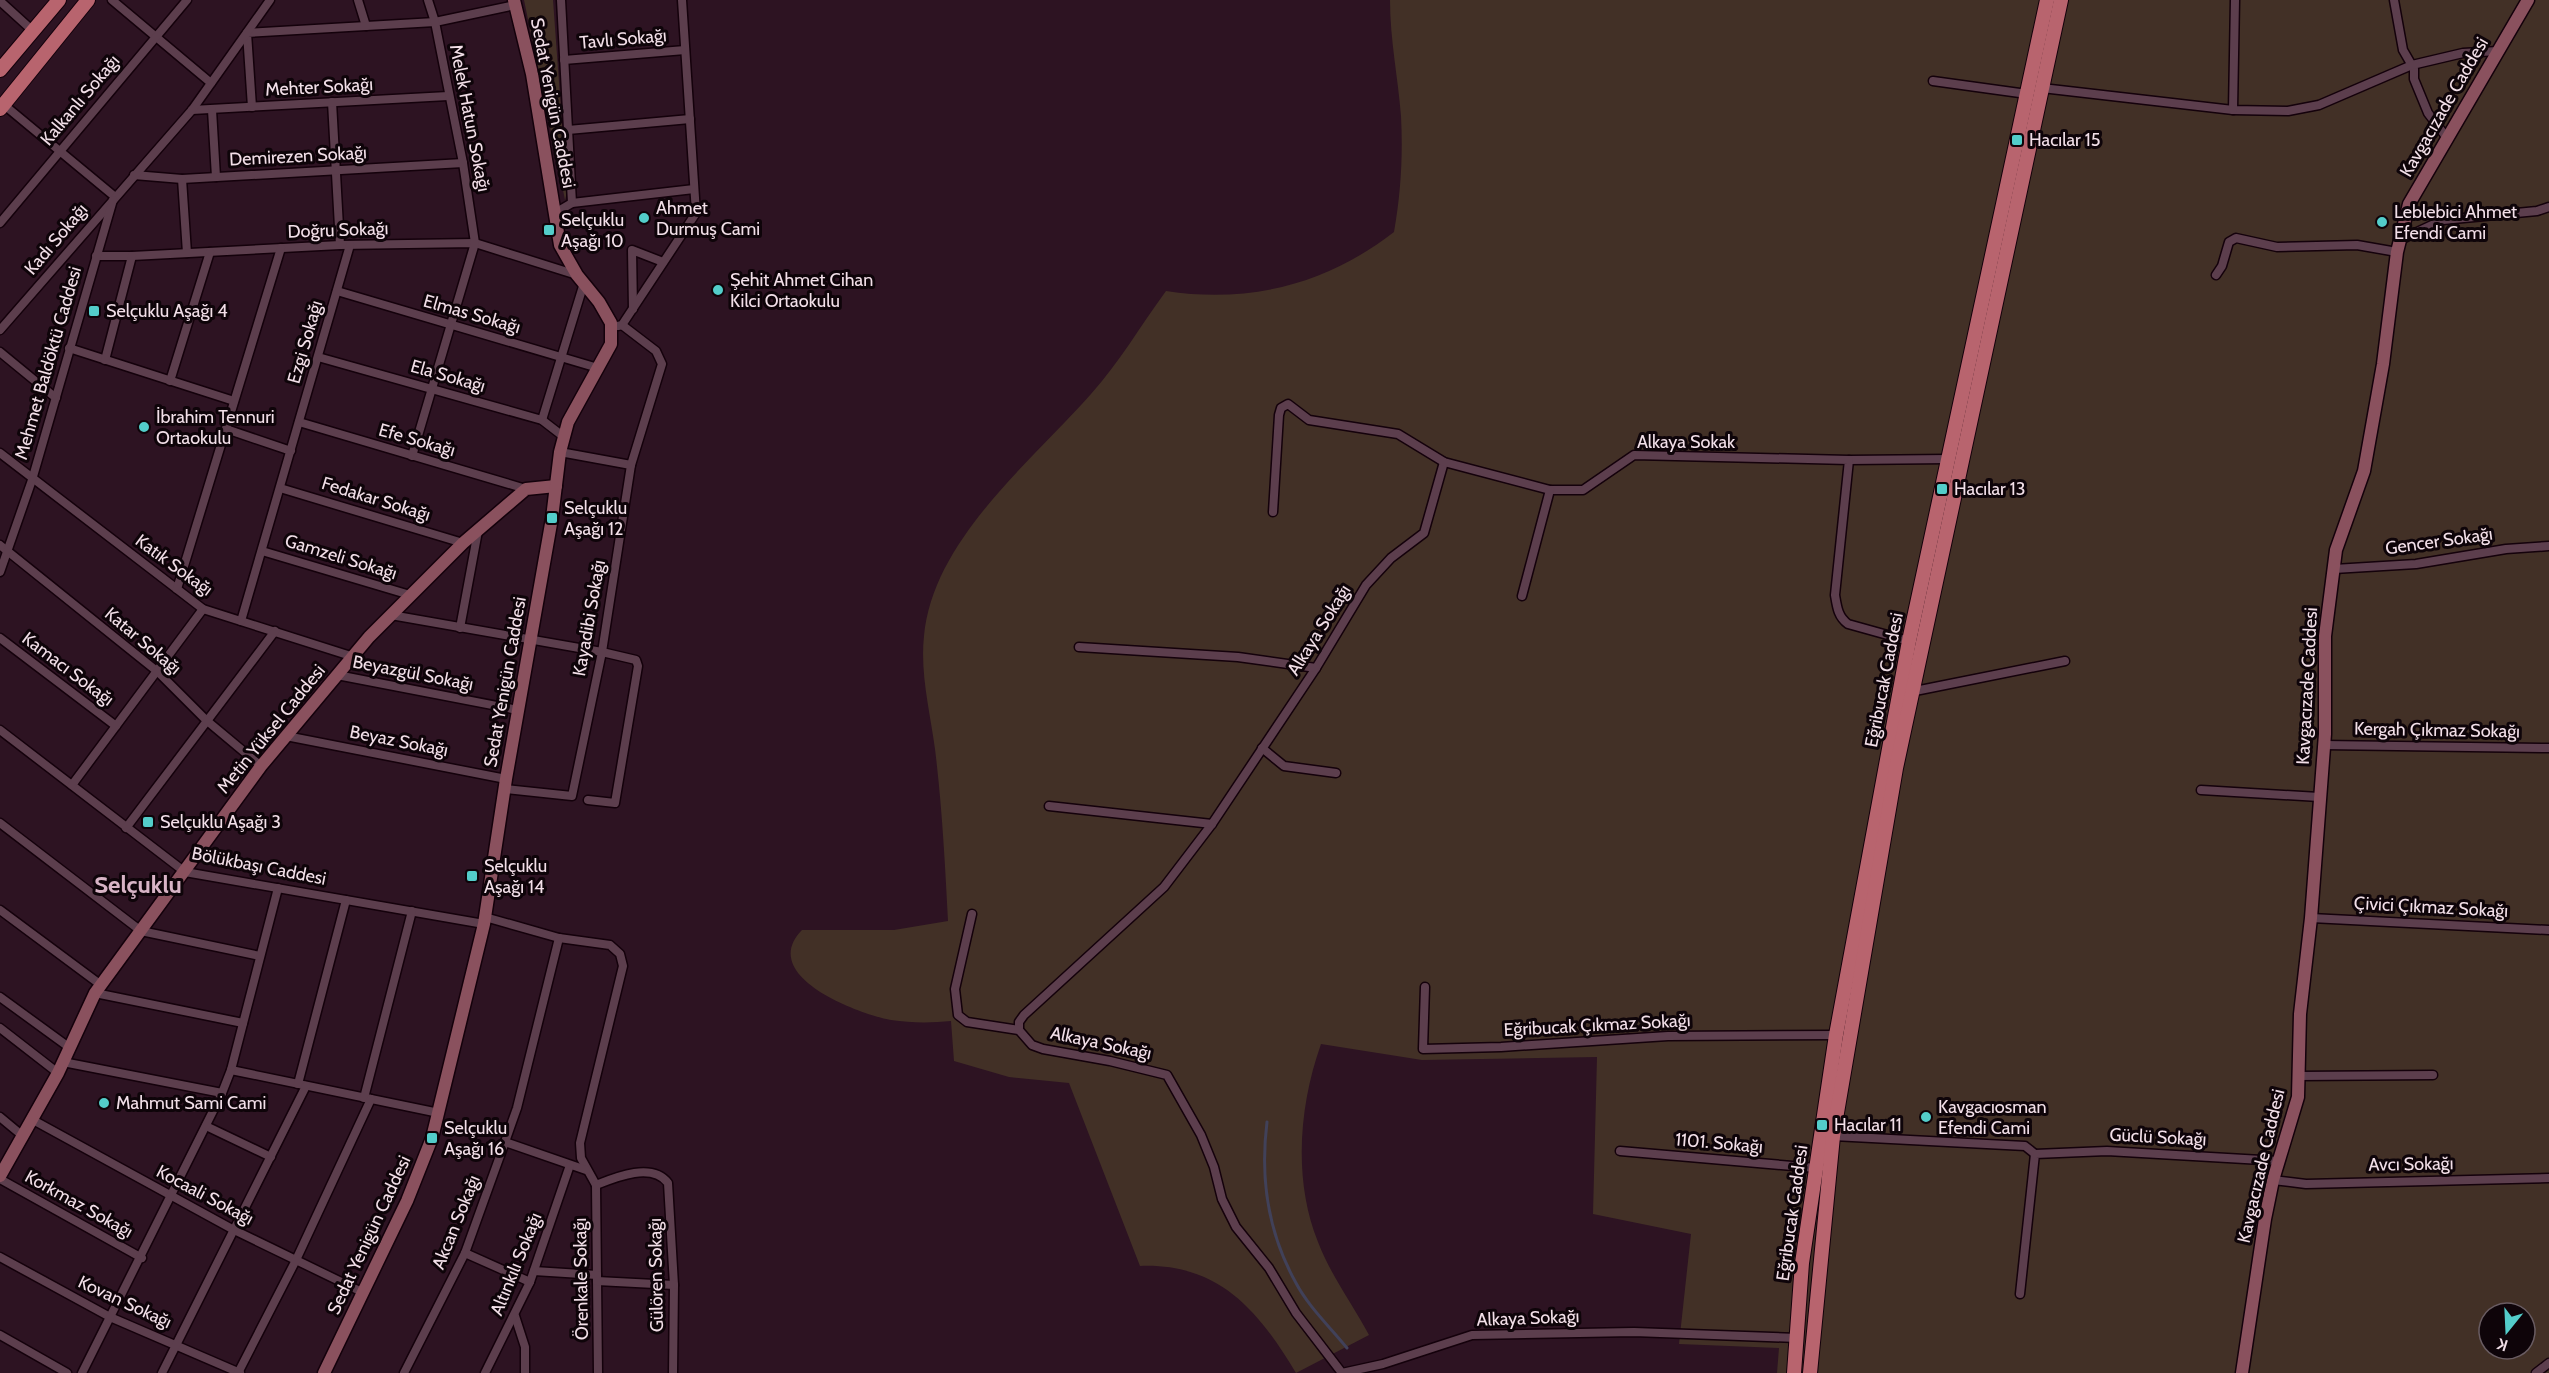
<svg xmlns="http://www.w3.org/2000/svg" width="2549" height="1373" viewBox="0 0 2549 1373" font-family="Cabin,sans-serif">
<rect width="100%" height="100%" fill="#2d1322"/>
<g fill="#423026" fill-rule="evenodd">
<polygon points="524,0 553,0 567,192 565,200"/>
<path d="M1390,0h1159v1373h-772l2,-25 -100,-4 12,-110 -98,-20 4,-157 -175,3 -101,-16c-22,62 -28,136 -3,198 12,32 35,63 51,93l-73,38c-38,-63 -77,-110 -156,-107l-71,-183 -60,-6 -55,-16 -3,-40c-20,2 -40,2 -60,-1 -33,-6 -134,-44 -89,-90h92l54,-9c-3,-58 -6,-115 -13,-172 -5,-38 -15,-75 -11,-113 9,-96 106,-173 167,-242 28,-31 50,-69 75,-103 84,13 161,-7 228,-59 7,-39 9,-77 7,-116 -3,-39 -11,-76 -11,-116zM2489,1313h36v36h-36z"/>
</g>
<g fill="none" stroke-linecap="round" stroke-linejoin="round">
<path stroke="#414159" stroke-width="3" d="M1267,1122c-7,56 1,111 29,161 12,23 34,44 51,65"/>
<defs>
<g id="street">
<polyline points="112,0 211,83"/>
<polyline points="358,0 366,26"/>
<polyline points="2394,0 2403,50 2414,69 2414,79 2428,113 2447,138"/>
<polyline points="0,1 33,31"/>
<polyline points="564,60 685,50"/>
<polyline points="1933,81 2027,94"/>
<polyline points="2042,88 2233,110 2288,111 2319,105 2412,65 2463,53 2498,51"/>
<polyline points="332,102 340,245"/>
<polyline points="3,104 114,196"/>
<polyline points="252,107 247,33 435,22 515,5"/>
<polyline points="192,110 448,96"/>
<polyline points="212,110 216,177"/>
<polyline points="2233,110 2235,0"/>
<polyline points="568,130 690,119"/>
<polyline points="134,175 182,179 463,163"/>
<polyline points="182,179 187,253"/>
<polyline points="572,203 694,189"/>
<polyline points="555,213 572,203 561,0"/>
<polyline points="0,223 187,0"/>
<polyline points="2400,240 2443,220 2537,211 2549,207"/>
<polyline points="96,256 132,256 340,245 475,243 577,275"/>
<polyline points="2216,275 2222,266 2229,242 2236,238 2277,247 2357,245 2397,252"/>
<polyline points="337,291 598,368"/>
<polyline points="633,309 632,250 663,262"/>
<polyline points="618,326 622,325 696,213 682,0"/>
<polyline points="0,330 192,110 270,0"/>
<polyline points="69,348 234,401"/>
<polyline points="0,352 56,398"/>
<polyline points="318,357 542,420 564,437"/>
<polyline points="105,360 132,256"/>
<polyline points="170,381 210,252"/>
<polyline points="542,420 584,283"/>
<polyline points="299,422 526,489"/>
<polyline points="226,429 291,451"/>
<polyline points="560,452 631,465"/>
<polyline points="0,453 203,609 354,657"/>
<polyline points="412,456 475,243 463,163 435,22 428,0"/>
<polyline points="1849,460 1949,459"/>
<polyline points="1444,462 1424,533 1391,558 1366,585 1316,668 1212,824 1164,887 1024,1015 1019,1022 1019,1030 1032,1045 1043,1049 1110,1061 1167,1075 1201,1135 1214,1167 1222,1199 1236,1227 1269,1268 1296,1313 1342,1373 1383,1364 1472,1335 1634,1332 1797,1338"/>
<polyline points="280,488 463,543"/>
<path d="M1273,512l6,-97 2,-7 7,-4 21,16 89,14 46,28 106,28h33l51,-35 215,5 -14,135c2,12 3,22 13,29l61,17"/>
<polyline points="0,545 158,672 206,720 261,766"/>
<polyline points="262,551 410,595"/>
<polyline points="2334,569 2416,564 2506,549 2549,546"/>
<polyline points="0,572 32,480 113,200"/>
<polyline points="177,589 281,248"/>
<polyline points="1522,596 1550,490"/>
<polyline points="391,615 602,652 636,660 638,666 615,803 588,800"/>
<polyline points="241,621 350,245"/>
<polyline points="460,628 478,531"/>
<polyline points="0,638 116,726"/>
<polyline points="1079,647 1238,657 1316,668"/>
<polyline points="337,675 518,710"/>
<polyline points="1910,692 2065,661"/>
<polyline points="0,730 185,872 484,924"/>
<polyline points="286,736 506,779"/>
<polyline points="2324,745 2549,748"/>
<polyline points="1262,748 1284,766 1336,773"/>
<polyline points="72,785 203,609"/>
<polyline points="505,789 572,796 602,652 631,465 662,364 656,351 622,325"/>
<polyline points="2201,790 2319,797"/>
<polyline points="1049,806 1212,824"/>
<polyline points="0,823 141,931 260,956"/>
<polyline points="126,828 275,631"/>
<polyline points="0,910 101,985"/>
<polyline points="972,914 955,989 958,1015 967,1022 1019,1030"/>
<polyline points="485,917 559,938 610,945 620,954 623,966 580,1143 581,1158 596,1185"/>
<polyline points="2311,918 2549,930"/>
<polyline points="1425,987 1423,1049 1501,1047 1668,1036 1836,1035"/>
<polyline points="95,993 243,1023"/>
<polyline points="0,997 70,1048"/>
<polyline points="0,1028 58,1073"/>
<polyline points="63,1062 222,1093"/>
<polyline points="231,1070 439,1113"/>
<polyline points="2298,1076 2433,1075"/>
<polyline points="298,1084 346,900"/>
<polyline points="364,1098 412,911"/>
<polyline points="0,1117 24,1137"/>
<polyline points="33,1120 234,1230 364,1293"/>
<polyline points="206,1126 271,1157"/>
<polyline points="1833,1136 2025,1146 2035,1154"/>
<polyline points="505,1142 586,1170"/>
<polyline points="1620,1151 1816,1168"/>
<polyline points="0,1179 142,1258"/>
<polyline points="2273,1180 2306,1184 2549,1178"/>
<path d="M596,1185c20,-8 56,-23 72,-2l6,102 -1,88"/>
<polyline points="596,1185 598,1373"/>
<polyline points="465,1253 530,1282"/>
<polyline points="0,1257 110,1317 240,1373"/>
<polyline points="534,1271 597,1275"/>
<polyline points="597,1281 674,1285"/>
<polyline points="2020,1294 2035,1154 2107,1151 2279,1161"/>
<polyline points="515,1316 525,1347 525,1373"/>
<polyline points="0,1335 67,1373"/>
<polyline points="82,1373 222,1093 231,1070 278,888"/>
<polyline points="162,1373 306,1086"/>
<polyline points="238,1373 296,1260 371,1099"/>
<polyline points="404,1373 465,1253 505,1142 517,1108 559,938"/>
<polyline points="485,1373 530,1282 570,1165"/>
<polyline points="2536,1373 2549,1363"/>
</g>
<g id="secondary">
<polyline points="0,1176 58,1073 95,993 261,766 369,637 463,543 526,489 556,486"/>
<polyline points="324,1373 407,1201 432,1138 484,924 506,779 552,518 560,452 568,422 611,344 611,323 599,302 577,275 560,245 532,74 514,0"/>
<polyline points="2242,1373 2265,1219 2273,1180 2298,1097 2300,1014 2311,918 2325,734 2325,636 2336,550 2364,471 2383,364 2397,252 2409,204 2528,0"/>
</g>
<g id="primary">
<polyline points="0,70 59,0"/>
<polyline points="0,109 88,0"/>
<polyline points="1794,1373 1802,1263 1836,1035 1909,641 2047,0"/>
<polyline points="1810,1373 1833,1136 1896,768 2061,0"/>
</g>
</defs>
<use href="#street" stroke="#14010b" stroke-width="11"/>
<use href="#secondary" stroke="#14010b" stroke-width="15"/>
<use href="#primary" stroke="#14010b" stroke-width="16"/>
<use href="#street" stroke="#5c3e4d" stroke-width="8"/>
<use href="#secondary" stroke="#8a515e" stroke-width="12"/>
<use href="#primary" stroke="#b8646e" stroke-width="14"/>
</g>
<g fill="#53cdca" stroke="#0e0409" stroke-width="2">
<rect x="2011" y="134" width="12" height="12" rx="3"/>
<circle cx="644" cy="218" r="6"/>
<circle cx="2382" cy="222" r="6"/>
<rect x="543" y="224" width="12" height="12" rx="3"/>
<circle cx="718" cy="290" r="6"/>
<rect x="88" y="305" width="12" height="12" rx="3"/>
<circle cx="144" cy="427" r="6"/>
<rect x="1936" y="483" width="12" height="12" rx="3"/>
<rect x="546" y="512" width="12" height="12" rx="3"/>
<rect x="142" y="816" width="12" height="12" rx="3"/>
<rect x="466" y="870" width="12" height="12" rx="3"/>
<circle cx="104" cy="1103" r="6"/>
<circle cx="1926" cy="1117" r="6"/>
<rect x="1816" y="1119" width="12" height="12" rx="3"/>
<rect x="426" y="1132" width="12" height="12" rx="3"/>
</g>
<g text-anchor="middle" stroke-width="6" stroke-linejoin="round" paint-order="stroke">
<g font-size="18" fill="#f2dfe8" stroke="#0e0409">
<text transform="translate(623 39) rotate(-5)" y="6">Tavlı Sokağı</text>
<text transform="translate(319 87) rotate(-3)" y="6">Mehter Sokağı</text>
<text transform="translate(80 100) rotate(-50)" y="6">Kalkanlı Sokağı</text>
<text transform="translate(553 103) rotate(79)" y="6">Sedat Yenigün Caddesi</text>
<text transform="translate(2444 107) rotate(-60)" y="6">Kavgacızade Caddesi</text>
<text transform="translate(470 118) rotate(79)" y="6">Melek Hatun Sokağı</text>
<text transform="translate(298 156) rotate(-3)" y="6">Demirezen Sokağı</text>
<text transform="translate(338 230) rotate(-2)" y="6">Doğru Sokağı</text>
<text transform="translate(56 239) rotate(-50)" y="6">Kadı Sokağı</text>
<text transform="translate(472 314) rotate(16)" y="6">Elmas Sokağı</text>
<text transform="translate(305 342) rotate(-74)" y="6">Ezgi Sokağı</text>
<text transform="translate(48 363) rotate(-74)" y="6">Mehmet Baldöktü Caddesi</text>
<text transform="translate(448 376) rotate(16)" y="6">Ela Sokağı</text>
<text transform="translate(417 440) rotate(16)" y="6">Efe Sokağı</text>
<text x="1686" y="448">Alkaya Sokak</text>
<text transform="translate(376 499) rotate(17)" y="6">Fedakar Sokağı</text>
<text transform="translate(2439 541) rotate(-8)" y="6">Gencer Sokağı</text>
<text transform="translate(341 557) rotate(17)" y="6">Gamzeli Sokağı</text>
<text transform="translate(174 565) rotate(36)" y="6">Katık Sokağı</text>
<text transform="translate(589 618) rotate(-80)" y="6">Kayadibi Sokağı</text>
<text transform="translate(1319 630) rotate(-58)" y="6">Alkaya Sokağı</text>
<text transform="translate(143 641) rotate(40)" y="6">Katar Sokağı</text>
<text transform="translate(68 669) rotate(37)" y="6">Kamacı Sokağı</text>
<text transform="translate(413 673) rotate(11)" y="6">Beyazgül Sokağı</text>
<text transform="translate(1884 680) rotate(-79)" y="6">Eğribucak Caddesi</text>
<text transform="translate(505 682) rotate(-80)" y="6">Sedat Yenigün Caddesi</text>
<text transform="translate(2307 686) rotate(-87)" y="6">Kavgacızade Caddesi</text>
<text transform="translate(271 729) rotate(-51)" y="6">Metin Yüksel Caddesi</text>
<text transform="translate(2437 730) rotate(1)" y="6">Kergah Çıkmaz Sokağı</text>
<text transform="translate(399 741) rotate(11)" y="6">Beyaz Sokağı</text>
<text transform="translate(259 866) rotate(11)" y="6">Bölükbaşı Caddesi</text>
<text transform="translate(2431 907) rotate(3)" y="6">Çivici Çıkmaz Sokağı</text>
<text transform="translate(1597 1025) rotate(-3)" y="6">Eğribucak Çıkmaz Sokağı</text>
<text transform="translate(1101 1043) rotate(12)" y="6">Alkaya Sokağı</text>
<text transform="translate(2158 1137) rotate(3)" y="6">Güclü Sokağı</text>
<text transform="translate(1719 1143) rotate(5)" y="6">1101. Sokağı</text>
<text transform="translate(2411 1164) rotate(-1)" y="6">Avcı Sokağı</text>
<text transform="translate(2261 1166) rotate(-77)" y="6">Kavgacızade Caddesi</text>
<text transform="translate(205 1195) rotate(28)" y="6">Kocaali Sokağı</text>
<text transform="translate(79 1204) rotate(29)" y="6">Korkmaz Sokağı</text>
<text transform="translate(1792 1213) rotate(-82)" y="6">Eğribucak Caddesi</text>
<text transform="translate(456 1222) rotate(-68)" y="6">Akcan Sokağı</text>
<text transform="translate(369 1235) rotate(-65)" y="6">Sedat Yenigün Caddesi</text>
<text transform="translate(516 1264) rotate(-68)" y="6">Altınkılı Sokağı</text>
<text transform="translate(656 1275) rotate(-91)" y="6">Gülören Sokağı</text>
<text transform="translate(581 1279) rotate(-91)" y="6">Örenkale Sokağı</text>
<text transform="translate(125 1302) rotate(25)" y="6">Kovan Sokağı</text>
<text transform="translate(1528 1318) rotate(-2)" y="6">Alkaya Sokağı</text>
</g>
<g font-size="18" fill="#f2dfe8" stroke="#0e0409" text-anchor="start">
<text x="2029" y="146">Hacılar 15</text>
<text x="656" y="214">Ahmet<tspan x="656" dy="21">Durmuş Cami</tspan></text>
<text x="2394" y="218">Leblebici Ahmet<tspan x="2394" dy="21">Efendi Cami</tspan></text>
<text x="561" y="226">Selçuklu<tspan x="561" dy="21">Aşağı 10</tspan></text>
<text x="730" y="286">Şehit Ahmet Cihan<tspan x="730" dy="21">Kilci Ortaokulu</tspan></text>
<text x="106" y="317">Selçuklu Aşağı 4</text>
<text x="156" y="423">İbrahim Tennuri<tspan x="156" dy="21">Ortaokulu</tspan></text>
<text x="1954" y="495">Hacılar 13</text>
<text x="564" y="514">Selçuklu<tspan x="564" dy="21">Aşağı 12</tspan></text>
<text x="160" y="828">Selçuklu Aşağı 3</text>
<text x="484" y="872">Selçuklu<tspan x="484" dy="21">Aşağı 14</tspan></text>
<text x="116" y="1109">Mahmut Sami Cami</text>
<text x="1938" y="1113">Kavgacıosman<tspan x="1938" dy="21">Efendi Cami</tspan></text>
<text x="1834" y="1131">Hacılar 11</text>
<text x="444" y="1134">Selçuklu<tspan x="444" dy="21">Aşağı 16</tspan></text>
</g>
<g font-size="24" font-weight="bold" fill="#d8b4c6" stroke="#0e0409">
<text x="138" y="893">Selçuklu</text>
</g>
</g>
<g transform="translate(2507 1331) rotate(198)"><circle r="28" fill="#0e0409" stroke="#695c62" stroke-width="1.5"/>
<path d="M0-4.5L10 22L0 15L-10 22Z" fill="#53cdca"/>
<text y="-9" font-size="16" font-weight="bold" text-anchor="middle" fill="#f2dfe8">K</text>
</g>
</svg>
